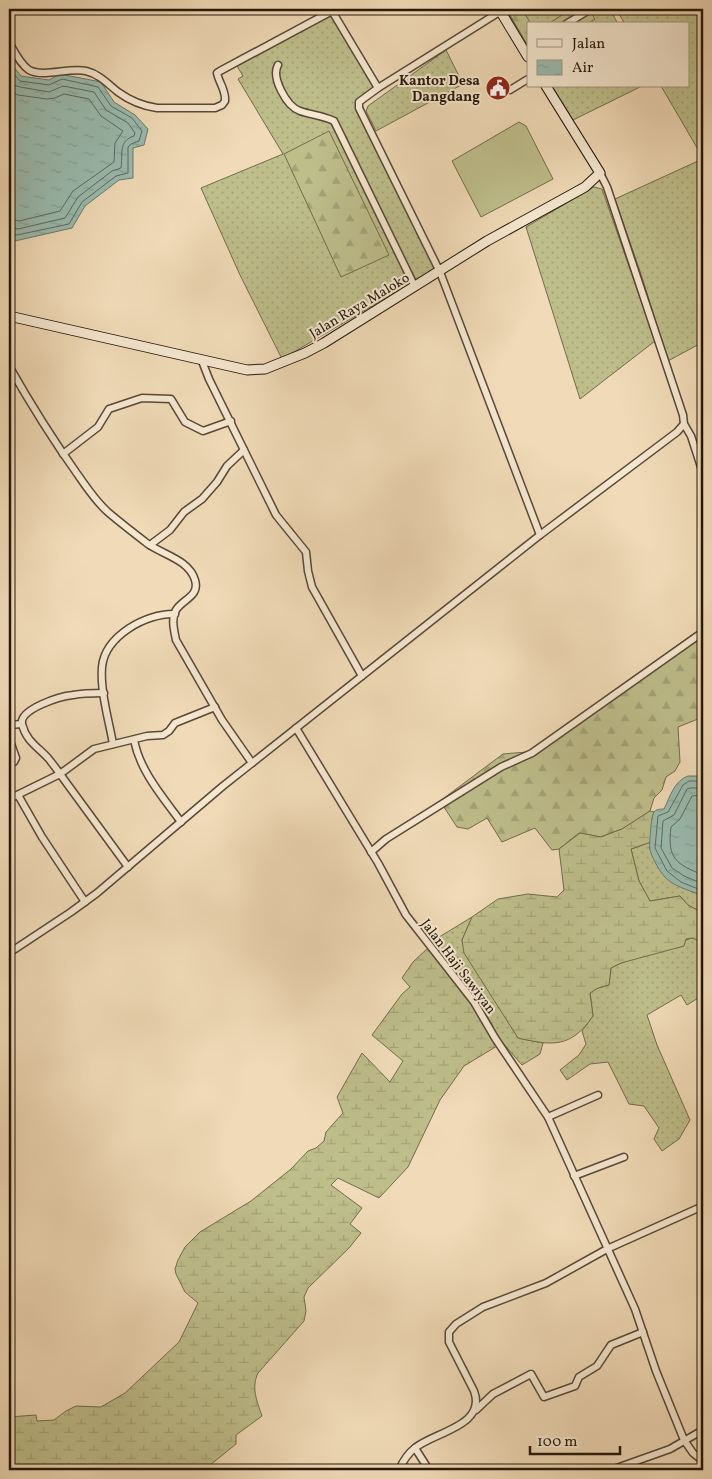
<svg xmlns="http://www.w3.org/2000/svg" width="712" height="1479" viewBox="0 0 712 1479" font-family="Vollkorn,serif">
<defs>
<pattern id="grass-dots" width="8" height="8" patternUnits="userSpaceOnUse" patternTransform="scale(1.25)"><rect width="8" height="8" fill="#bebe8b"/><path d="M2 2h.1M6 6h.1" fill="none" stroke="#a3a377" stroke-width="1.8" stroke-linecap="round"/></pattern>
<pattern id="forest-firs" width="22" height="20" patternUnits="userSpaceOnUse" patternTransform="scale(1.25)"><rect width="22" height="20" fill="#bebe8b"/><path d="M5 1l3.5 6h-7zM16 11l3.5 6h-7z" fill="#a3a377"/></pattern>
<pattern id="wetland-marsh" width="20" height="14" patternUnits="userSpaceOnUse" patternTransform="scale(1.25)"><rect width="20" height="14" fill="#bebe8b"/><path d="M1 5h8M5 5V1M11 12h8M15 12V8" fill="none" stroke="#a3a377"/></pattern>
<pattern id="water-ripples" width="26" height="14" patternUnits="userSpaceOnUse" patternTransform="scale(1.25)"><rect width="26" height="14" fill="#9abbaf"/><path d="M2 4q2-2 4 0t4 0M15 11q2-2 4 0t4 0" fill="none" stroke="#85a095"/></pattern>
</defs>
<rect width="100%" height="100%" fill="#f0dab7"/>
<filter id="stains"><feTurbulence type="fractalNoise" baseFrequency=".004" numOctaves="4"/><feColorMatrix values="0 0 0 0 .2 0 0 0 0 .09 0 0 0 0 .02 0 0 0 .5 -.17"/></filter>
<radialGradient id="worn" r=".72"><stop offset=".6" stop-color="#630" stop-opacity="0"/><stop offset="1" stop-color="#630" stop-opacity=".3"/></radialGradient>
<g fill="url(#grass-dots)" stroke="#726c4b">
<polygon points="506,9 610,9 618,24 528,24 528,46"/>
<polygon points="616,9 703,9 703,158 661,86 688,86 688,24 625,24"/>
<polygon points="334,14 377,91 356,106 435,269 282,359 240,275 201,188 283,154 238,79 243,76 237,66"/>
<polygon points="446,50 463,84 376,131 366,111 368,106"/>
<polygon points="552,86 642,86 573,120"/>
<polygon points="698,161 703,171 703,303 698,305 703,319 703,342 668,361 642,277 615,199"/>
<polygon points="594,187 602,189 655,341 580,399 526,227"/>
<polygon points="651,842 649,848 694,892 703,896 703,908 701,912 688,905 680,896 650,901 639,881 631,849"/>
<polygon points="472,917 462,940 518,1038 543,1043 540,1054 522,1065 501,1041 481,1005 431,942"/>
<polygon points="692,938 703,942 703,995 687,1005 681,995 647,1015 657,1045 690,1120 679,1139 662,1151 654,1139 659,1128 644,1106 629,1104 608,1062 590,1064 567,1080 560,1070 579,1055 586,1044 582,1031 593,1016 590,992 598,988 609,985 611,968 621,963"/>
</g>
<g fill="url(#forest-firs)" stroke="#726c4b">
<polygon points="520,9 522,9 531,24 528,24 528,46 510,15"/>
<polygon points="565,9 589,9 595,19 587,24 548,24 567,12"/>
<polygon points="329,131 389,255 341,277 284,154"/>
<polygon points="703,627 703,717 678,727 680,762 675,771 666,777 662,790 654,798 650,811 622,829 600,837 579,833 559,849 552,850 535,828 502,842 487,818 468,829 457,827 440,801 503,754 527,752"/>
</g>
<g fill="url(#wetland-marsh)" stroke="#726c4b">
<path d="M650,811l4,1 -2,6 -1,24 -20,7 8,32 11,20 30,-5 8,9 13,7 2,-4v34l-11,-4 -6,1 -2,7 -63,17 -10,5 -2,17 -11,3 -8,5 3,23c-22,32 -40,30 -75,22l-54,-85 -2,-13 10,-23 26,-18 30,-5 29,3 7,-7 -5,-41 21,-16 21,4 21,-8z"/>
<path d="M429,947l49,62 19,37 -33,20 -24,34 -32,67 -29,31 -41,-20 -7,7 31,23 -12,16 11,9 -12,15 -41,40 -4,9 2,14 -2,10 -46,52c-7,15 -1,28 4,43l-26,19v9l-32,26h-195v-53l27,-2 1,6 17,-1 12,-9 10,-5 25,1 24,-14 54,-51 19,-39 -13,-11 -9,-18 -1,-5 3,-9 7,-13 15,-15 51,-31 40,-32 17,-18 8,-3 8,-7 2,-9 17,-19 -6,-16 25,-44 28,29 13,-21 -31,-26 30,-41 8,-7 -8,-9 11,-16z"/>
</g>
<polygon fill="#bebe8b" stroke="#726c4b" points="519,122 526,126 553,179 481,217 452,161"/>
<g fill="url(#water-ripples)" stroke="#6b7a6d">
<polygon points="9,61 21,76 49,80 60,74 101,82 114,102 135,115 148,129 144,145 133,148 133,178 119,180 85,206 72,228 15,241 9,237"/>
<path d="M688,776h15v120c-11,-5 -25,-8 -35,-16 -7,-6 -15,-20 -18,-30 -1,-4 1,-34 4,-38 2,-3 7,-3 10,-3 6,-12 10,-28 24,-33z"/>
</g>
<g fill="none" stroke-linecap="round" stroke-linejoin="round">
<g stroke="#606a5d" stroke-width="1">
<polyline points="9,69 20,81 49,85 62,79 98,87 111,106 132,118 142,131 139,141 131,144 128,147 128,173 116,176 82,202 69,224 17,235 9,233"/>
<path d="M9,79l5,6 6,2 29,5 14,-6 31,6 12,18 22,13 7,10 -1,3c-16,5 -11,18 -13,32l-9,3 -34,26 -13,21 -47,11 -9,-2"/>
<polyline points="9,91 18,95 47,99 55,98 64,94 89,99 101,116 123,131 115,143 114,162 73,191 60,211 19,221 9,219"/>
<polyline points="703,781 689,781 683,785 668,812 658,816 655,848 667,871 681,882 703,891"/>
<polyline points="703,788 690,788 687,789 674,815 663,821 661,848 672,868 684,876 703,884"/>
<path d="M703,795l-11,1 -12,23 -9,8c-4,32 5,37 32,48"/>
</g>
<defs>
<g id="street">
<polyline points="501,11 378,88 359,102 359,108 440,272 540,535"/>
<polyline points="566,24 591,9"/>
<path d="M9,42c5,9 11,22 20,28 15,8 40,-3 57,1 13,3 22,13 32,21 11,8 25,14 39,16h58l7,-3 3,-4c1,-11 -6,-18 -8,-28l3,-2 112,-60 46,77"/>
<path d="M278,65c-7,12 8,41 22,46 11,4 22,4 34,10l81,166"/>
<polyline points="510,90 528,79"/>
<polyline points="600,173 607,187 683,415 684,424 691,436 703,473"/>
<polyline points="202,361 209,379 276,515 306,552 308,571 312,587 362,676"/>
<path d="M9,366c21,37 44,74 69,109 9,13 19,28 31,38 13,11 26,21 39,31 16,11 41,16 47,36 5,16 -12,19 -19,30 -5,9 -2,20 0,30l46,80 30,43"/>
<polyline points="63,454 98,427 109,409 142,398 171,399 185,422 203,431 231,421"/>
<polyline points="150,545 170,530 184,512 202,499 217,482 227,466 244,450"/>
<path d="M104,693c-11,0 -21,0 -31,2 -12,1 -54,14 -51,29 4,17 16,23 26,34 4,5 8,10 12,16l34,-25 53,-13 16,-1 6,-4 6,-8 40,-16"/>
<polyline points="9,725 22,724"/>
<polyline points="296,728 378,863 406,915 474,1002 495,1038 548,1117 635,1309 656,1371 684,1440 693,1453 703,1461"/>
<polyline points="9,738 16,758 14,762 9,763"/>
<path d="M134,740c6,31 28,56 47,82"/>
<path d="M113,744c-4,-23 -13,-53 -11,-77 3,-31 44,-54 73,-53"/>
<polyline points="18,795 42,837 85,902"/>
<polyline points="9,799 60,774 128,867"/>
<polyline points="371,852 386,839 501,767 532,753 703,632"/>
<polyline points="9,953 71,912 97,893 223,786 540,535 677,432 684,424"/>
<polyline points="548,1117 598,1095"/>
<polyline points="574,1176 624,1157"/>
<polyline points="476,1410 493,1394 531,1374 544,1397 575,1386 579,1377 597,1366 611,1345 643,1332"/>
<polyline points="415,1448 429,1470"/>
<path d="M399,1470c4,-9 8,-16 16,-22 19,-16 72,-22 59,-57l-25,-49v-10l7,-8 27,-17 63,-24 61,-34 96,-43"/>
<polyline points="611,1470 670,1449 703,1430"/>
</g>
<g id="secondary">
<polyline points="499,9 528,57"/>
<polyline points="9,316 247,370 265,369 305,353 324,343 487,241 585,187 600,173 546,86"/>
</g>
</defs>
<use href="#street" stroke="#584936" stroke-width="9"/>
<use href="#secondary" stroke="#25190b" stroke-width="11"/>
<use href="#street" stroke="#f5e7d0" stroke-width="6"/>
<use href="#secondary" stroke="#f5e7d0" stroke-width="9"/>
</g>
<defs>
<symbol id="civic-disc" viewBox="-11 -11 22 22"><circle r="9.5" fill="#8f2418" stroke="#f5e7d0"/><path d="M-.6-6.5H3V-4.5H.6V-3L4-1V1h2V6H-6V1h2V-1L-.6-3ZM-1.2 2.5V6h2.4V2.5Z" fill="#fff"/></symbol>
</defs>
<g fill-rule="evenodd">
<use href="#civic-disc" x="484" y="74" width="28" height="28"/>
</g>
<g text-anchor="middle" stroke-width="4" stroke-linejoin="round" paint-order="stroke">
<g font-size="14" font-weight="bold" fill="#25190b" stroke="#f5e7d0" text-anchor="end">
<text x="480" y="85">Kantor Desa<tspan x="480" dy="16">Dangdang</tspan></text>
</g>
<g font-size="14" fill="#25190b" stroke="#f5e7d0">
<text transform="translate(359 305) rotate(-31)" y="5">Jalan Raya Maloko</text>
<text transform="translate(459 966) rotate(53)" y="5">Jalan Haji Sawiyan</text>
</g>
</g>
<rect width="712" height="1479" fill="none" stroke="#f0dab7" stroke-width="30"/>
<rect x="10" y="10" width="692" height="1459" fill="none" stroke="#25190b" stroke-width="2.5"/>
<rect x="15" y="15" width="682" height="1449" fill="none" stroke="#25190b"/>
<rect x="527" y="22" width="162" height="65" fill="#f5e7d0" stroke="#a29581"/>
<rect x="537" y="39" width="25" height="8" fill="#f5e7d0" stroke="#a29581"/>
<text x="572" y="48" font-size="15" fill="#25190b">Jalan</text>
<rect x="537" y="60" width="25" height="15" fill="url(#water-ripples)" stroke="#a29581"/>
<text x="572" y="72" font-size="15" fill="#25190b">Air</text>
<path d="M530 1446v8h90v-8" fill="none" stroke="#25190b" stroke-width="2.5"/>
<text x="537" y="1446" font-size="15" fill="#25190b" stroke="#f5e7d0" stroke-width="4" paint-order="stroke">100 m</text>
<rect width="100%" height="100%" filter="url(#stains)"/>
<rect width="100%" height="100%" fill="url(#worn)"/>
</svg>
